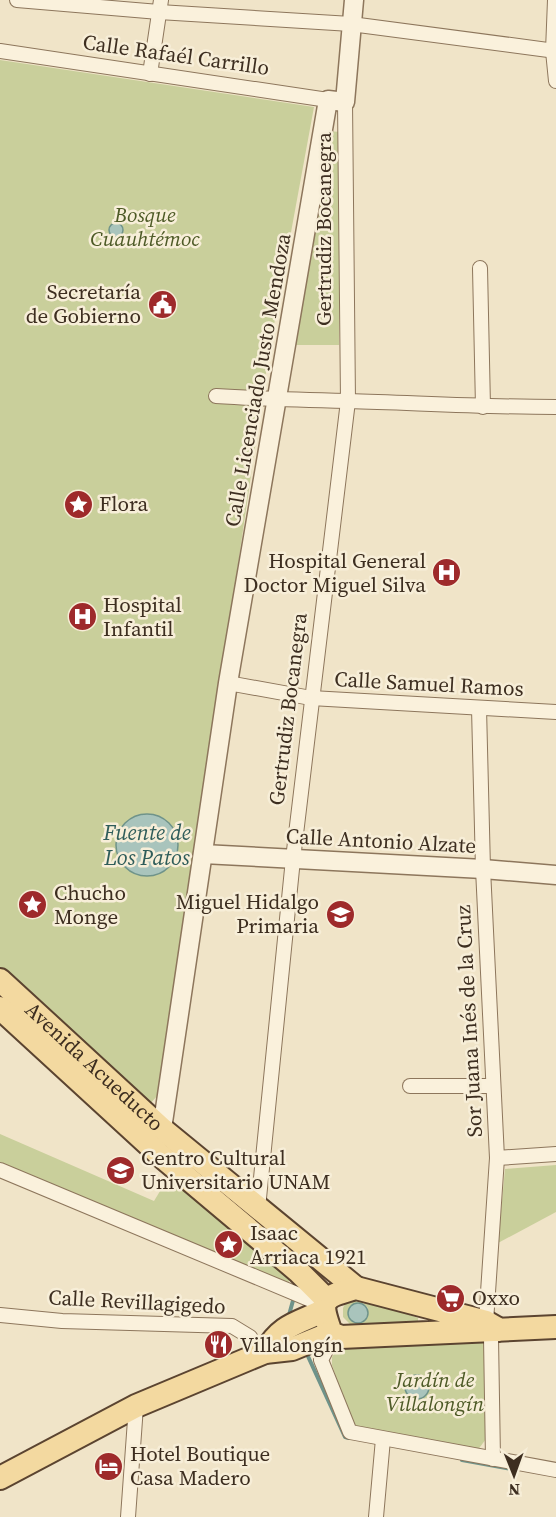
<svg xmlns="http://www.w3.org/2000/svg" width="556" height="1517" viewBox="0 0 556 1517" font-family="'Source Serif 4',serif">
<rect width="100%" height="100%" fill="#f0e4c8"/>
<g fill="#c9cf9b" fill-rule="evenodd">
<polygon points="0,60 314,107 269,352 161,1092 146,1108 0,972"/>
<polygon points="328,131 340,132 339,345 295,345"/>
<polygon points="0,1134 154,1201 168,1178 289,1273 290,1280 286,1285 0,1166"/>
<polygon points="556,1165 556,1212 498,1243 505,1169"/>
<path d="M361,1297l57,21v5l-66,3 -9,-9v-9l4,-8zM363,1303l5,5v9l-5,5h-10l-4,-5z"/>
<polygon points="484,1339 486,1439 477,1451 354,1430 332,1365 332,1357 339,1347"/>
</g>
<g fill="#a9c4bc" stroke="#6f938a" stroke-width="1.5">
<circle cx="116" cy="230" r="7"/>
<circle cx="147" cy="845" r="31"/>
<circle cx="358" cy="1313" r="10"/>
<circle cx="417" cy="1387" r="12"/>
</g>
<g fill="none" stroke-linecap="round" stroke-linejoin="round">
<g stroke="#6f938a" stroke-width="4">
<polyline points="290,1318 289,1315 294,1297"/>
<polyline points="306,1352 345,1437 349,1438"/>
<polyline points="462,1460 517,1470"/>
</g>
<defs>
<g id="minor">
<polyline points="17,0 159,12 351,24 556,51"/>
<polyline points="555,0 553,51 556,81"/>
<polyline points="0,51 328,100"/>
<polyline points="150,74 161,0"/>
<polyline points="480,268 483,407"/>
<path d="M216,396c45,3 89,4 133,5 69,2 138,6 207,6"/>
<polyline points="228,683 311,698 556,712"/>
<polyline points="479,708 483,869 497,1158 486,1322 491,1338 493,1459"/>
<polyline points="410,1086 493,1086"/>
<polyline points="497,1158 556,1154"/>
<polyline points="0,1170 323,1305"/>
<polyline points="258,1208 293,859 348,401 345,102"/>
<polyline points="0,1315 62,1321 232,1326 250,1337 260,1355"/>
<polyline points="334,1335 321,1360 350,1432 556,1470"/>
<polyline points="128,1517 136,1406"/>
<polyline points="376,1517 383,1439"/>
</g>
<g id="tertiary">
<polyline points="203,854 483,869 556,875"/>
<polyline points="162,1129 228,683 328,100 345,102 354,0"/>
</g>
<g id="primary">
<path id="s1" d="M0,980l162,149 194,159"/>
<polyline points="0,1008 160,1155 298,1271 327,1300"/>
<path d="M500,1330l-14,-8 -130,-34c-35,10 -37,11 -25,45l10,4 215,-10"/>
<path d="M265,1352c16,-27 30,-28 58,-41"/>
<polyline points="0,1478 136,1406 265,1352 292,1349 331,1333"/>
</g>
</defs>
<use href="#minor" stroke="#8d765c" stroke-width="16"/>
<use href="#tertiary" stroke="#8d765c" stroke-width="21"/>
<use href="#primary" stroke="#5b4430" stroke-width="26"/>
<use href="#minor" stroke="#faf1dc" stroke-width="14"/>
<use href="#tertiary" stroke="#faf1dc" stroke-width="18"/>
<use href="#primary" stroke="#f3d9a0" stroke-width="22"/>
</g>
<defs>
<symbol id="civic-disc" viewBox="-11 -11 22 22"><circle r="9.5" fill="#9e2a2b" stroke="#f7eed8"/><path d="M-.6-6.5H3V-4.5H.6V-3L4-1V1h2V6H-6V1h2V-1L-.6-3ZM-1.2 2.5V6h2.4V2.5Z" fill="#fff"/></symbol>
<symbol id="sight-disc" viewBox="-11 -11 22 22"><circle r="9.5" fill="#9e2a2b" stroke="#f7eed8"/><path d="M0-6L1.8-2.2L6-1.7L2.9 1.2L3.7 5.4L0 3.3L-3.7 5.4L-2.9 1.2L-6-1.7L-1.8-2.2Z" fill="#fff"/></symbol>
<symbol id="hospital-disc" viewBox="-11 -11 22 22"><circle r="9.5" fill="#9e2a2b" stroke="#f7eed8"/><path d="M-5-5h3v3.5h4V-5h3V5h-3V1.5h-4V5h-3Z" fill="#fff"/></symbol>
<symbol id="school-disc" viewBox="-11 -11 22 22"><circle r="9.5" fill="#9e2a2b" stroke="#f7eed8"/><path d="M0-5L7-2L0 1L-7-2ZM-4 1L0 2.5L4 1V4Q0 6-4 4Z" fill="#fff"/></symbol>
<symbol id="university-disc" viewBox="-11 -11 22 22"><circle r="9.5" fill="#9e2a2b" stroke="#f7eed8"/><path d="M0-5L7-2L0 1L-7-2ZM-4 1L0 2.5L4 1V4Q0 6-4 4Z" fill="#fff"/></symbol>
<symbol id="supermarket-disc" viewBox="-11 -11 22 22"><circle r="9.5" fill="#9e2a2b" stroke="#f7eed8"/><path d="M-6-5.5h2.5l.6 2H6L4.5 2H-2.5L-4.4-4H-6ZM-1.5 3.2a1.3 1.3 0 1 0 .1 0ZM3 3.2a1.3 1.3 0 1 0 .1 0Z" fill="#fff"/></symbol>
<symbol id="restaurant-disc" viewBox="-11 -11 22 22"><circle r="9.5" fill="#9e2a2b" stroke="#f7eed8"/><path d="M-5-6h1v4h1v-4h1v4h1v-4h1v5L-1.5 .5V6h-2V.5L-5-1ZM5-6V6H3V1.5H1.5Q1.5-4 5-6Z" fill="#fff"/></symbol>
<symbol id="hotel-disc" viewBox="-11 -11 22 22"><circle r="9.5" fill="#9e2a2b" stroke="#f7eed8"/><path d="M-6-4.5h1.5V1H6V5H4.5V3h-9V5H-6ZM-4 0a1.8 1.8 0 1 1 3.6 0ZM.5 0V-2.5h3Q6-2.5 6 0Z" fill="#fff"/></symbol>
</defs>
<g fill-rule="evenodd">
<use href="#civic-disc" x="146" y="288" width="33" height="33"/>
<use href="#sight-disc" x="62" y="488" width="33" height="33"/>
<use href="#hospital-disc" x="430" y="556" width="33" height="33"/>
<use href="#hospital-disc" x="66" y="600" width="33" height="33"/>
<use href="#sight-disc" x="16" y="888" width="33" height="33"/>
<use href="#school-disc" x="324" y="898" width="33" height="33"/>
<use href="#university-disc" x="104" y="1154" width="33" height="33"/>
<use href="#sight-disc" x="212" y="1228" width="33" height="33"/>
<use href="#supermarket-disc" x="434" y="1282" width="33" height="33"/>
<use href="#restaurant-disc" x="202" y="1328" width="33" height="33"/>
<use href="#hotel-disc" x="92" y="1450" width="33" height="33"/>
</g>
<g text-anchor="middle" stroke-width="5" stroke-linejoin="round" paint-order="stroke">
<g font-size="21" fill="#3d2e20" stroke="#f7eed8">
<text transform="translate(176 55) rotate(8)" y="7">Calle Rafaél Carrillo</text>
<text transform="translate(324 229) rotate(-90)" y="7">Gertrudiz Bocanegra</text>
<text transform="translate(258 380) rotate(-80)" y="7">Calle Licenciado Justo Mendoza</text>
<text transform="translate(429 684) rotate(3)" y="7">Calle Samuel Ramos</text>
<text transform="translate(288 709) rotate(-83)" y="7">Gertrudiz Bocanegra</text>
<text transform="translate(381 841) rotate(3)" y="7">Calle Antonio Alzate</text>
<text transform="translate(469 1021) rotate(-93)" y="7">Sor Juana Inés de la Cruz</text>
<text dy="7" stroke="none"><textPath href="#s1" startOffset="128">Avenida Acueducto</textPath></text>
<text transform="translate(137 1302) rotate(3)" y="7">Calle Revillagigedo</text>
</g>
<g font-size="21" font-style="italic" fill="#4d5a26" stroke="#f7eed8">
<text x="145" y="222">Bosque<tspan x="145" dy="24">Cuauhtémoc</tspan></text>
<text x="435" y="1387">Jardín de<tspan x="435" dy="24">Villalongín</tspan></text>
</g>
<g font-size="21" fill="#3d2e20" stroke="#f7eed8" text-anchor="start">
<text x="141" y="299" text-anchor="end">Secretaría<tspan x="141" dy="24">de Gobierno</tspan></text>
<text x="99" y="511">Flora</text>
<text x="426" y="568" text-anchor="end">Hospital General<tspan x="426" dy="24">Doctor Miguel Silva</tspan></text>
<text x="103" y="612">Hospital<tspan x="103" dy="24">Infantil</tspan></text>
<text x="54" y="900">Chucho<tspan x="54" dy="24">Monge</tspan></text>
<text x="319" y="909" text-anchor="end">Miguel Hidalgo<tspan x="319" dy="24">Primaria</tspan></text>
<text x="141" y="1165">Centro Cultural<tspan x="141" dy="24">Universitario UNAM</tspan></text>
<text x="250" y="1240">Isaac<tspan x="250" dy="24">Arriaca 1921</tspan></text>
<text x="472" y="1305">Oxxo</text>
<text x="240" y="1352">Villalongín</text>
<text x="130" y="1461">Hotel Boutique<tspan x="130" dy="24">Casa Madero</tspan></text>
</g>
<g font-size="22" font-style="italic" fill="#2f5d5a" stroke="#f7eed8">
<text x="147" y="840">Fuente de<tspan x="147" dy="25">Los Patos</tspan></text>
</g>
</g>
<g transform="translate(514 1475) rotate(179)" stroke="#f7eed8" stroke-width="4.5" paint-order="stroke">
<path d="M0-4.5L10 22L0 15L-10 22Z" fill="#3d2e20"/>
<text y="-9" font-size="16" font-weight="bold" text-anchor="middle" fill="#3d2e20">N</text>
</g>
</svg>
